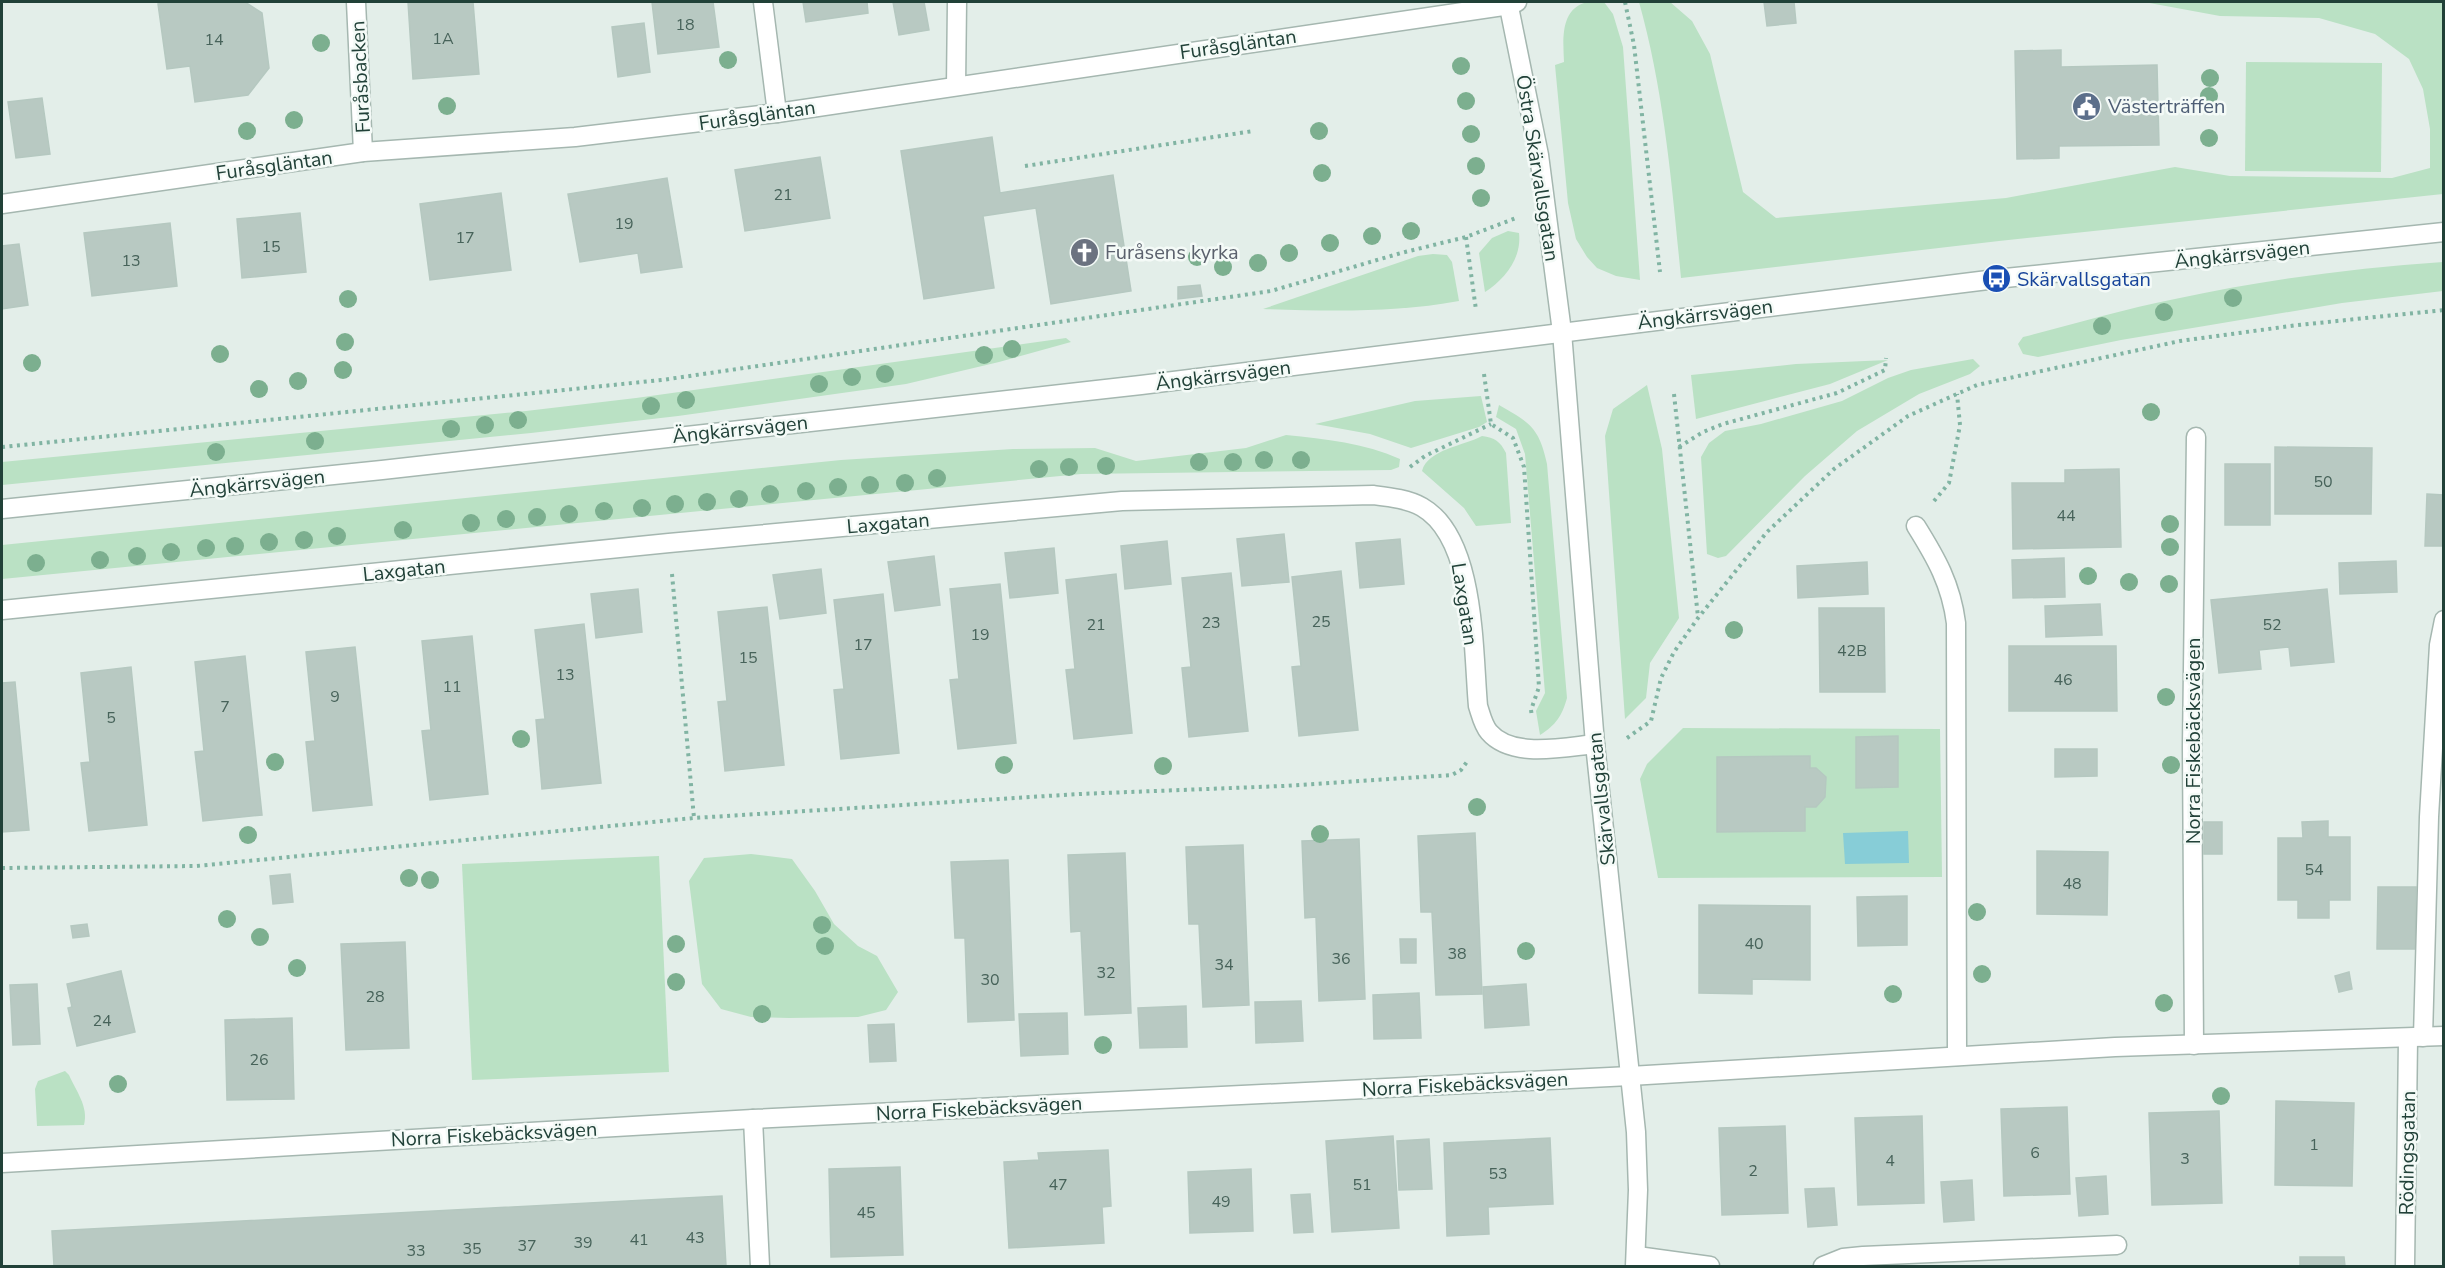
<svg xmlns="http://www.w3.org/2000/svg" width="2445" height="1268" viewBox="0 0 2445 1268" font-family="'Nunito Sans',sans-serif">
<rect width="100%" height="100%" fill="#e3eee9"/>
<g fill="#bae1c4">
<path d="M1587,2h17l9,12 10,33 17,233 -24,-4 -19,-8 -10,-11 -11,-18 -8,-36 -13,-138 9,-3c-1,-23 -4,-53 23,-60z"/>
<path d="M1639,2h31l22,19 18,33 33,138 33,26 230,-20 169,-31 55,9 162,2 38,-10v-39l-7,-40 -14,-30 -34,-25 -56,-16 -99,-2 -76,-14h299v192l-444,47 -318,37c-9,-93 -17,-187 -42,-276z"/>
<polygon points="2246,62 2382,63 2381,172 2245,171"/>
<path d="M1508,231l11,2c3,25 -14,46 -34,59l-6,-39 13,-15z"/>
<path d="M1433,254l14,1 5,7 7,39c-65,12 -131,10 -196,8l155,-53z"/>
<path d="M2443,262v29l-101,12 -221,37 -83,17 -15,-3 -5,-10 5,-7c51,-13 101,-28 152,-38 88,-19 179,-31 268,-37z"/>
<polygon points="1066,338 1071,342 999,362 906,384 678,416 531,433 2,485 2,462 526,411 636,398"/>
<polygon points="1973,359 1980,366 1970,374 1919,394 1857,431 1805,476 1726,556 1718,558 1707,554 1701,457 1709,443 1725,431 1761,424 1842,401 1888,378 1911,370"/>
<polygon points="1888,360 1830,384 1696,419 1691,375 1796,364"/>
<polygon points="1647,385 1662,449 1679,618 1650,663 1646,698 1625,719 1605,436 1613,409"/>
<polygon points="1481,396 1487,422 1479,427 1411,448 1370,434 1315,424 1415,401"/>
<path d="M1499,405c31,18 40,22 48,59l20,234c-5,18 -11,27 -27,37l-4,-24 9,-18 -20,-239 -9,-25 -20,-12z"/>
<path d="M1286,435c40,4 78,8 114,24l-1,8 -8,3 -310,4 -1079,105v-34l839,-85 172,-11 82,-1 41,13 110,-13z"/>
<path d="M1482,436c13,2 18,5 24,17l5,70 -35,3 -12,-18 -42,-37c6,-22 42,-25 60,-35z"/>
<polygon points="1683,728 1940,729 1942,877 1658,878 1640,779 1647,764"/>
<polygon points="751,854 792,859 815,891 834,924 858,946 877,956 898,992 886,1010 858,1017 789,1018 751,1017 721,1009 702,984 689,881 704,858"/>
<polygon points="659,856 669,1072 472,1080 462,864"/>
<path d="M65,1071l4,4c7,16 20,32 15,50l-47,1 -2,-37 3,-8z"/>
</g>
<polygon fill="#87cdd7" points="1908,831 1909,863 1845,864 1843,833"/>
<g fill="#b8c9c2" stroke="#b5c8c0" stroke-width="1.5">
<polygon points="173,2 245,2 262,13 269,68 248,95 195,102 190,66 167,69 158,4"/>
<polygon points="408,2 473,2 479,74 413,79"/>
<polygon points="652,2 713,2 719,47 658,54"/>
<polygon points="803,2 867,2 868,13 806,22"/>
<polygon points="893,2 924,2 929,30 899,35"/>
<polygon points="1764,2 1794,2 1796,23 1767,26"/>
<polygon points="644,23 650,72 618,77 612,27"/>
<polygon points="2061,50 2061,67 2157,65 2159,145 2059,146 2059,158 2017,159 2015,51"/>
<polygon points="42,98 50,154 16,158 8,102"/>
<polygon points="992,137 1000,193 1113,175 1131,291 1051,304 1036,208 983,216 994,288 924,299 901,151"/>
<polygon points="820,157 830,218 745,231 735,170"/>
<polygon points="667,178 682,267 641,273 638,253 580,262 568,194"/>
<polygon points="501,193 511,270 430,280 420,204"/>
<polygon points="300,213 306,272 242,278 237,219"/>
<polygon points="170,223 177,286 92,296 84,233"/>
<polygon points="19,244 28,305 2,309 2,246"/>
<polygon points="1200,285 1202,296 1178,299 1178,287"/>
<polygon points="2275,447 2372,448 2371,514 2275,514"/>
<rect x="2225" y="464" width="45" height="61"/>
<polygon points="2119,469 2121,547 2013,549 2012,483 2065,483 2065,470"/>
<polygon points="2427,494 2444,495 2444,546 2425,546"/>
<polygon points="1284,534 1289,582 1242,586 1237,539"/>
<polygon points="1400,539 1404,584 1360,588 1356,543"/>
<polygon points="1167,541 1171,584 1125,589 1121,546"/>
<polygon points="1054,548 1058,593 1010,598 1005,553"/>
<polygon points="934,556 940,605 895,611 888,562"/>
<polygon points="2064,558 2065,597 2013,598 2012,560"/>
<polygon points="2396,561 2397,592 2340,594 2339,563"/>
<polygon points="1867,562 1868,594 1798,598 1797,566"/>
<polygon points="821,569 826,613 780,619 773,575"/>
<polygon points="1341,571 1358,730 1299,736 1292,667 1301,666 1292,577"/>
<polygon points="1231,573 1248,731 1189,737 1182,668 1191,667 1182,578"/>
<polygon points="1116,574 1132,733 1074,739 1066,670 1075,669 1066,580"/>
<polygon points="1000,584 1016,743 958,749 950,680 959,679 950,589"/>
<polygon points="638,589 642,632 596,638 591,594"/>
<polygon points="2327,589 2334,662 2291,666 2289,647 2259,650 2261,669 2219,673 2211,600"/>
<polygon points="883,594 899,753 841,759 834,690 844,689 834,600"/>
<polygon points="2100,604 2102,635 2046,637 2045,606"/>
<polygon points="767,607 784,765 725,771 718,702 727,701 718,612"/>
<polygon points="1819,608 1884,608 1885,692 1820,692"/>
<polygon points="584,624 601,783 542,789 536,720 545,719 535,630"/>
<polygon points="472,636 488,794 430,800 422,731 431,730 422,641"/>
<polygon points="2009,646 2116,646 2117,711 2009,711"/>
<polygon points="355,647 372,805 313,811 306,742 315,741 306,652"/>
<polygon points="245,656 262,815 203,821 195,752 204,751 195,662"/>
<polygon points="131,667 147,825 89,831 81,763 90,762 81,673"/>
<polygon points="15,682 29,830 2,832 2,683"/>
<polygon points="1898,736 1898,787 1856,788 1856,737"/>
<polygon points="2055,749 2097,749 2097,776 2055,777"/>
<polygon points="1810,756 1810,768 1816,768 1826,777 1825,797 1816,807 1805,807 1805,831 1717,832 1717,757"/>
<polygon points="2328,821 2328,837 2350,837 2350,900 2329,900 2329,918 2298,918 2298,900 2278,900 2278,838 2303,838 2302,822"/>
<rect x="2204" y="822" width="18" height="32"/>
<polygon points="1475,833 1482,994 1436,995 1432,912 1421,912 1418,836"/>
<polygon points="1359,839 1365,999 1319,1001 1316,917 1305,918 1302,841"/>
<polygon points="1243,845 1249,1005 1203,1007 1199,924 1189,924 1186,847"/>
<polygon points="2037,851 2108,852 2107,915 2037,914"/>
<polygon points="1125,853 1131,1013 1085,1015 1081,931 1071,932 1068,855"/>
<polygon points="1008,860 1014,1020 968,1022 965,938 955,938 951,862"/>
<polygon points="290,874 293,902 273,904 270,876"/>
<polygon points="2378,887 2416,887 2415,949 2377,949"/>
<polygon points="1907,896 1907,945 1858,946 1857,897"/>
<polygon points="1699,905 1810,906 1810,980 1752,979 1752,994 1699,993"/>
<polygon points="87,924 89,936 73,938 71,926"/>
<polygon points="1400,939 1416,939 1416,963 1401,963"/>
<polygon points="405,942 409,1048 346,1050 341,944"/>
<polygon points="121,971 135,1032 77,1046 68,1008 72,1007 67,984"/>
<polygon points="2349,972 2352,989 2339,992 2335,976"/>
<polygon points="37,984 40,1044 13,1045 10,985"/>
<polygon points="1526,984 1529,1025 1485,1028 1483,987"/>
<polygon points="1419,993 1421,1038 1374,1039 1373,995"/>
<polygon points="1301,1001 1303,1041 1256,1043 1255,1002"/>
<polygon points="1186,1006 1187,1047 1140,1048 1138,1008"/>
<polygon points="1067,1013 1068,1054 1021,1056 1019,1014"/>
<polygon points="292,1018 294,1099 227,1100 225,1020"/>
<polygon points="894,1024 896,1061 870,1062 868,1025"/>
<polygon points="2276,1101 2354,1103 2352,1186 2275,1185"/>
<polygon points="2067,1107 2070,1194 2004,1196 2001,1109"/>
<polygon points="2219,1111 2222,1203 2152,1205 2149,1113"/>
<polygon points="1922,1116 1924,1203 1858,1205 1855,1118"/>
<polygon points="1785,1126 1788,1213 1722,1215 1719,1128"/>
<polygon points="1393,1136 1399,1228 1332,1232 1326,1141"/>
<polygon points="1550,1138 1553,1204 1488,1207 1489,1234 1447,1236 1444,1143"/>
<polygon points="1429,1139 1432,1189 1399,1190 1397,1141"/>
<polygon points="1108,1150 1111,1206 1102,1207 1104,1243 1009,1248 1004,1162 1039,1160 1038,1153"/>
<polygon points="900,1167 903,1255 831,1257 829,1169"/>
<polygon points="1251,1169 1253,1231 1190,1233 1188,1172"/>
<polygon points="2106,1176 2108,1214 2079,1216 2076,1178"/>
<polygon points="1972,1180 1974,1220 1944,1222 1941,1182"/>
<polygon points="1834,1188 1837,1225 1808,1227 1805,1189"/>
<polygon points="1310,1194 1313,1232 1294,1233 1291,1195"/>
<polygon points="722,1196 726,1266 54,1266 52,1231"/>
<polygon points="2300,1257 2344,1257 2345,1266 2300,1266"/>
</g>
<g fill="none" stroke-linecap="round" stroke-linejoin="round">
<defs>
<g id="service">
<polyline points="763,2 777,113"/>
<polyline points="956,86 957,2"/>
<polyline points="2423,1037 2429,817 2439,645 2444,620"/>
<polyline points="2194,1045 2192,747 2196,437"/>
</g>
<g id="minor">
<polyline points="356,2 363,152"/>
<polyline points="1508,2 1539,155 1562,332 1595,744 1636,1132 1638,1190 1635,1266"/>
<polyline points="2,204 363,152 575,137 777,113 1510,5 1517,2"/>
<path d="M1916,526c20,32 35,58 40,97l1,433"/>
<path d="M2,610l667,-67 453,-42 251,-6c16,2 35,4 49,12 54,31 51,144 56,199 3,9 5,19 11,26 23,27 75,15 106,12"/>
<polyline points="753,1119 760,1266"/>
<polyline points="2,1163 753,1119 1630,1076 2115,1047 2444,1036"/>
<polyline points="1637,1256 1710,1266"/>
<polyline points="1823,1266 1843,1258 1863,1256 2117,1245"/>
<polyline points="2405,1266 2408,1039"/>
</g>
<polyline id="tertiary" points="2,509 382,470 1141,385 1996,279 2444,232"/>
</defs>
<use href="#service" stroke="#a5b7b0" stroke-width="21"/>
<use href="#minor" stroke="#a5b7b0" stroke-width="21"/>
<use href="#tertiary" stroke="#a5b7b0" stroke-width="21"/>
<g stroke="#81b4a3" stroke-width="4" stroke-dasharray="3 4.5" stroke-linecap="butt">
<polyline points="1625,2 1634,45 1660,272"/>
<polyline points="1025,166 1253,131"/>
<polyline points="1466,237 1476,310"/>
<polyline points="1484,374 1491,424 1513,438 1524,467 1539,687 1531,710 1532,717"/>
<polyline points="1674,394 1698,617"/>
<polyline points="2,447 662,380 1271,291 1401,253 1466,237 1516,218"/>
<polyline points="1679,447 1703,432 1723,424 1837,393 1885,370 1886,358"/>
<polyline points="1410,467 1425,456 1491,424"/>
<polyline points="1934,501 1949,483 1960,425 1957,394"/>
<polyline points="672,574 694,818"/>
<polyline points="1627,738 1651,721 1661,678 1674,652 1698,618 1767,532 1834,469 1908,416 1977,385 2180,341 2298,325 2444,310"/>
<polyline points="2,868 196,866 694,818 1079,794 1283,786 1452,775 1461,770 1469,759"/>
</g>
<use href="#service" stroke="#fff" stroke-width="18"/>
<use href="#minor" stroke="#fff" stroke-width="18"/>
<use href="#tertiary" stroke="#fff" stroke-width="18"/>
</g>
<g fill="#7caf8f">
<circle cx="321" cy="43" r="9"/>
<circle cx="728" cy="60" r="9"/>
<circle cx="1461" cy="66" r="9"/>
<circle cx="2210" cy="78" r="9"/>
<circle cx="2209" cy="96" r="9"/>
<circle cx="1466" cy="101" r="9"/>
<circle cx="447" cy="106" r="9"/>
<circle cx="294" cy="120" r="9"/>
<circle cx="247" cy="131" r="9"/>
<circle cx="1319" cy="131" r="9"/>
<circle cx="1471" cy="134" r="9"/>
<circle cx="2209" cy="138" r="9"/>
<circle cx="1476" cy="166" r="9"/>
<circle cx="1322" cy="173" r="9"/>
<circle cx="1481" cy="198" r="9"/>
<circle cx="1411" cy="231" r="9"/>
<circle cx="1372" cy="236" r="9"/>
<circle cx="1330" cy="243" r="9"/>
<circle cx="1289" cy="253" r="9"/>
<circle cx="1197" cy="257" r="9"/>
<circle cx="1258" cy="263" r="9"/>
<circle cx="1223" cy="267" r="9"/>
<circle cx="2233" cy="298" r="9"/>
<circle cx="348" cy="299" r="9"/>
<circle cx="2164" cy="312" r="9"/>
<circle cx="2102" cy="326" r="9"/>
<circle cx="345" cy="342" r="9"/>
<circle cx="1012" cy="349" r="9"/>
<circle cx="220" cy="354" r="9"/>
<circle cx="984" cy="355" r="9"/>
<circle cx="32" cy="363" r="9"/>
<circle cx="343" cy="370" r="9"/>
<circle cx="885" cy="374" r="9"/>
<circle cx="852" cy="377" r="9"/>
<circle cx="298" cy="381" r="9"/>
<circle cx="819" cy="384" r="9"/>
<circle cx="259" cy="389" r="9"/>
<circle cx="686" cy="400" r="9"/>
<circle cx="651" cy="406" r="9"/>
<circle cx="2151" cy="412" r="9"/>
<circle cx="518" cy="420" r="9"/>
<circle cx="485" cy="425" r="9"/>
<circle cx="451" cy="429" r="9"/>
<circle cx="315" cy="441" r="9"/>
<circle cx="216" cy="452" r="9"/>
<circle cx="1264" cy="460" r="9"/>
<circle cx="1301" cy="460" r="9"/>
<circle cx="1199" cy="462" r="9"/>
<circle cx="1233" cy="462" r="9"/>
<circle cx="1106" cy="466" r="9"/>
<circle cx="1069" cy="467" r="9"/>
<circle cx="1039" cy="469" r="9"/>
<circle cx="937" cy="478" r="9"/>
<circle cx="905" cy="483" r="9"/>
<circle cx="870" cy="485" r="9"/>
<circle cx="838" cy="487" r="9"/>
<circle cx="806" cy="491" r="9"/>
<circle cx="770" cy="494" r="9"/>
<circle cx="739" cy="499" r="9"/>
<circle cx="707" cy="502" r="9"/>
<circle cx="675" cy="504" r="9"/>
<circle cx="642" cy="508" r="9"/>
<circle cx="604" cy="511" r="9"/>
<circle cx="569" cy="514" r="9"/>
<circle cx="537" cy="517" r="9"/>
<circle cx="506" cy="519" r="9"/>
<circle cx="471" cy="523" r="9"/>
<circle cx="2170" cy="524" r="9"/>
<circle cx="403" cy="530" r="9"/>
<circle cx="337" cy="536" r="9"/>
<circle cx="304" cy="540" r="9"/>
<circle cx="269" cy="542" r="9"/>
<circle cx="235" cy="546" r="9"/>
<circle cx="2170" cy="547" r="9"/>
<circle cx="206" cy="548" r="9"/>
<circle cx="171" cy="552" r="9"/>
<circle cx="137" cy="556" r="9"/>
<circle cx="100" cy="560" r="9"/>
<circle cx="36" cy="563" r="9"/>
<circle cx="2088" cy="576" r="9"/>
<circle cx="2129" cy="582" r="9"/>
<circle cx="2169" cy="584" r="9"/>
<circle cx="1734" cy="630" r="9"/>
<circle cx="2166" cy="697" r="9"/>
<circle cx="521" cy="739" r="9"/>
<circle cx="275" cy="762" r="9"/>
<circle cx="1004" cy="765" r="9"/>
<circle cx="2171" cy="765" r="9"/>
<circle cx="1163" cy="766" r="9"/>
<circle cx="1477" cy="807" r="9"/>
<circle cx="1320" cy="834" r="9"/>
<circle cx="248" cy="835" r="9"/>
<circle cx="409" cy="878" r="9"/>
<circle cx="430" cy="880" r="9"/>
<circle cx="1977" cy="912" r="9"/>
<circle cx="227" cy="919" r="9"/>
<circle cx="822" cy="925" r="9"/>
<circle cx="260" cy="937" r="9"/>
<circle cx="676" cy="944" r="9"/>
<circle cx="825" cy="946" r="9"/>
<circle cx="1526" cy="951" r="9"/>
<circle cx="297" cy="968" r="9"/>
<circle cx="1982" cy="974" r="9"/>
<circle cx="676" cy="982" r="9"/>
<circle cx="1893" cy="994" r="9"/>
<circle cx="2164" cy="1003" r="9"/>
<circle cx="762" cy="1014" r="9"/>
<circle cx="1103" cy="1045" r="9"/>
<circle cx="118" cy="1084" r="9"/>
<circle cx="2221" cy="1096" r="9"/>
</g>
<defs>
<symbol id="civic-disc" viewBox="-11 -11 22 22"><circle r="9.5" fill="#5c6f8a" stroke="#f4faf7"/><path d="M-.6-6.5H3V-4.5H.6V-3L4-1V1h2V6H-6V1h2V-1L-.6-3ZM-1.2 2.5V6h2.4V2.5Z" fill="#fff"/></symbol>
<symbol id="church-disc" viewBox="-11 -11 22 22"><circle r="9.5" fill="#6b7280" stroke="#f4faf7"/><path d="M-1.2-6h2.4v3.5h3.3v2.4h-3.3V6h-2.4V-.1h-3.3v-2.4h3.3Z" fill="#fff"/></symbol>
<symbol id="bus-disc" viewBox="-11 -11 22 22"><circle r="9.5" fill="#1a4fb4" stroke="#f4faf7"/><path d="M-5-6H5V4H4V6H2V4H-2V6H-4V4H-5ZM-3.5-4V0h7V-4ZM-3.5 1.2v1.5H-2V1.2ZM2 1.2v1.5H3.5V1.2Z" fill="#fff"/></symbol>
</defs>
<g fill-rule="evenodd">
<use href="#civic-disc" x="2070" y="90" width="33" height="33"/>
<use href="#church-disc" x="1068" y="236" width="33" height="33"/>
<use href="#bus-disc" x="1980" y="262" width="33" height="33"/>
</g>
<g text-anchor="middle" stroke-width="5" stroke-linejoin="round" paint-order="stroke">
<g font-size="16" fill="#47635a">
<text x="685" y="30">18</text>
<text x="443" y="44">1A</text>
<text x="214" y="45">14</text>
<text x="783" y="200">21</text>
<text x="624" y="229">19</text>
<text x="465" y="243">17</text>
<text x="271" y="252">15</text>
<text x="131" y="266">13</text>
<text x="2323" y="487">50</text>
<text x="2066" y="521">44</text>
<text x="1321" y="627">25</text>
<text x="1211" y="628">23</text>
<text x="1096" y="630">21</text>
<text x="2272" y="630">52</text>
<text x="980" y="640">19</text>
<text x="863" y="650">17</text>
<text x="1852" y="656">42B</text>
<text x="748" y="663">15</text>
<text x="565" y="680">13</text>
<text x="2063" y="685">46</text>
<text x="452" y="692">11</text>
<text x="335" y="702">9</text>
<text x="225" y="712">7</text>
<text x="111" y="723">5</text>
<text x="2314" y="875">54</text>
<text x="2072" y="889">48</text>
<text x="1754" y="949">40</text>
<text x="1457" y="959">38</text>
<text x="1341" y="964">36</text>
<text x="1224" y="970">34</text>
<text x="1106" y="978">32</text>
<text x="990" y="985">30</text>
<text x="375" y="1002">28</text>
<text x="102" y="1026">24</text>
<text x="259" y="1065">26</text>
<text x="2314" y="1150">1</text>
<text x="2035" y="1158">6</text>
<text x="2185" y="1164">3</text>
<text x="1890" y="1166">4</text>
<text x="1753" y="1176">2</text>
<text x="1498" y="1179">53</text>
<text x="1058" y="1190">47</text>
<text x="1362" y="1190">51</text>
<text x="1221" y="1207">49</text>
<text x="866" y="1218">45</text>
<text x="695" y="1243">43</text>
<text x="639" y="1245">41</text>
<text x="583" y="1248">39</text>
<text x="527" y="1251">37</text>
<text x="472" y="1254">35</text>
<text x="416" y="1256">33</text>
</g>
<g font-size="20" fill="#214138" stroke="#f4faf7">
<text transform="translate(1238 44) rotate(-8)" y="7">Furåsgläntan</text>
<text transform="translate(360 77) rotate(-93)" y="7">Furåsbacken</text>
<text transform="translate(757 115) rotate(-8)" y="7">Furåsgläntan</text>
<text transform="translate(274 165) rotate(-8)" y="7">Furåsgläntan</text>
<text transform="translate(1538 168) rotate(81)" y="7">Östra Skärvallsgatan</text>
<text transform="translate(2242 254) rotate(-6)" y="7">Ängkärrsvägen</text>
<text transform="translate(1705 314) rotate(-7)" y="7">Ängkärrsvägen</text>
<text transform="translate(1223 375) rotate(-7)" y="7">Ängkärrsvägen</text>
<text transform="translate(740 429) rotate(-6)" y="7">Ängkärrsvägen</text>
<text transform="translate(257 483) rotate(-6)" y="7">Ängkärrsvägen</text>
<text transform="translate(888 523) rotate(-5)" y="7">Laxgatan</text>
<text transform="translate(404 570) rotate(-6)" y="7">Laxgatan</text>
<text transform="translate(1465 604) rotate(81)" y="7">Laxgatan</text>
<text transform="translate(2193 741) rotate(-90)" y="7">Norra Fiskebäcksvägen</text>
<text transform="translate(1601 799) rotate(-96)" y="7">Skärvallsgatan</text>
<text transform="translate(1465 1084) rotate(-3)" y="7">Norra Fiskebäcksvägen</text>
<text transform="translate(979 1108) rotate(-3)" y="7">Norra Fiskebäcksvägen</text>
<text transform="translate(494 1134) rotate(-3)" y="7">Norra Fiskebäcksvägen</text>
<text transform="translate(2407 1153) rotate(-89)" y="7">Rödingsgatan</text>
</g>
<g font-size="20" fill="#4e5e75" stroke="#f4faf7" text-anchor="start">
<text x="2108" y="113">Västerträffen</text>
</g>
<g font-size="20" fill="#5b616d" stroke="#f4faf7" text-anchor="start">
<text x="1105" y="259">Furåsens kyrka</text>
</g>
<g font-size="20" fill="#164399" stroke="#f4faf7" text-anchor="start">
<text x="2017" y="286">Skärvallsgatan</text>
</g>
</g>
<rect width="2445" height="1268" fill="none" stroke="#214138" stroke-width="6"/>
</svg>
